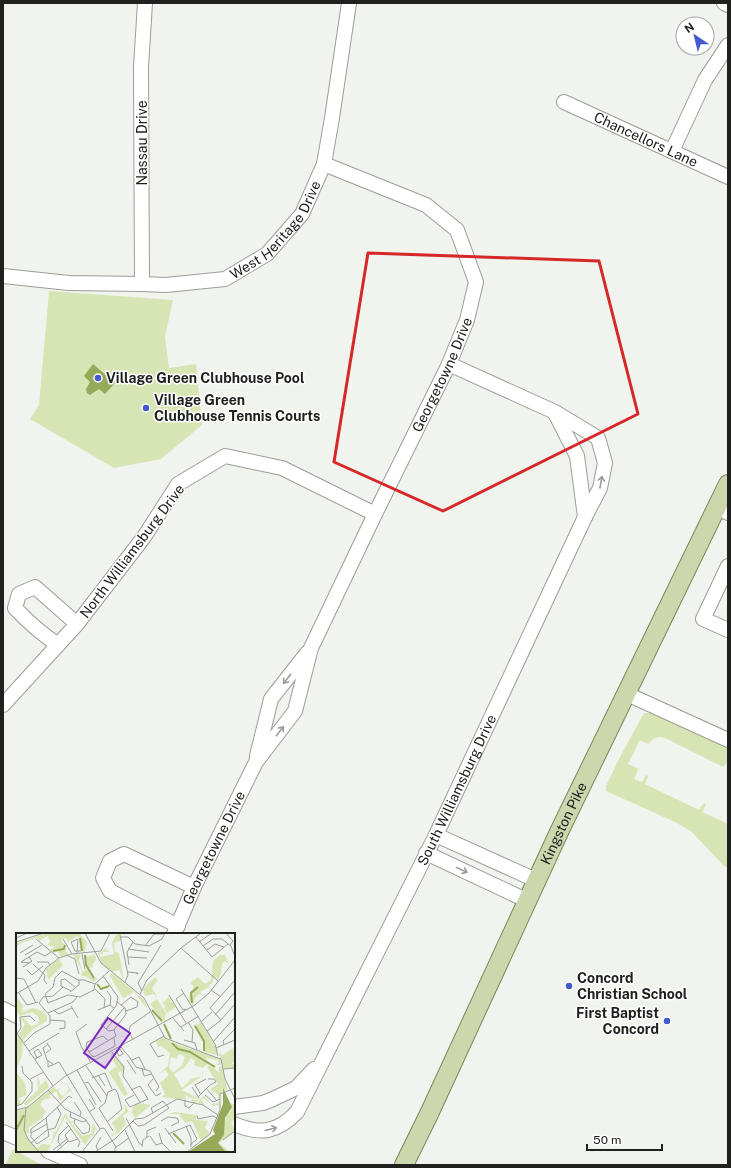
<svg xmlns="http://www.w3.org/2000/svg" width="731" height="1168" viewBox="0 0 731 1168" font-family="'Public Sans',sans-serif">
<rect width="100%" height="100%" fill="#f1f3ee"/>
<g fill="#d7e5b4">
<polygon points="49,291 173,300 165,337 169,368 196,364 202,425 161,459 114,468 30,419 39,405"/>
<path d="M644,713h6l78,34c0,8 1,15 -5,20l-58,-29c-8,-3 -12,1 -17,6l-8,-4 -12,24 9,4 1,2 -4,9 8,3 4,-7h1l1,2 -3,7 54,26 4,-6 2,-1 1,2 -4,7 26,12v43h-3l-33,-35 -17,-10 -69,-31v-5l14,-29z"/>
<polygon points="13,1149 42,1165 5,1165"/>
</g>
<polygon fill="#96aa5a" points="93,364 115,383 105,394 99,389 90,395 87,393 86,389 90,382 84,376"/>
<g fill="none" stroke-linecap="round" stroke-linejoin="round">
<defs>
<g id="minor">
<polyline points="724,3 728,5"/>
<path id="s1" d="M564,102l164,75"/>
<polyline points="672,151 705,80 728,45"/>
<path id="s2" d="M3,276l66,7 73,1 24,1 59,-6 42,-25 35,-40 22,-50 8,-46 17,-115"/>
<polyline points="142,284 141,67 145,3"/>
<polyline points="555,413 577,456 585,517"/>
<polyline points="717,508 728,513"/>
<polyline points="728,566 703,619 728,630"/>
<path d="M58,645c-16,-11 -30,-23 -43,-37l4,-14 16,-7 42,37"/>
<polyline points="627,694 728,740"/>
<polyline points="3,705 77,624 144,537 178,484 225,456 282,468 375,514"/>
<polyline points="257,756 271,699 307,653"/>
<polyline points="436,835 538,881"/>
<polyline points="426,853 528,901"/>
<polyline points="178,926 110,891 103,878 110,861 124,854 194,887"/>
<path id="s3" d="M174,934l20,-47 62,-125 39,-51 16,-63 64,-134 74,-150 18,-44 9,-38 -19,-52 -31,-25 -102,-41"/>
<polyline points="3,1009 17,1016"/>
<polyline points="234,1107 263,1103 273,1099 296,1088 314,1069"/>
<path id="s4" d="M234,1124c26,11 43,9 63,-12l139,-277 149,-318 15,-29 5,-25 -7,-25 -43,-26 -106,-48"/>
<polyline points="3,1132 17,1138"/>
<polyline points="48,1151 80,1165"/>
</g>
<g id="major">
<path id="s5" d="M404,1165l25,-51 130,-282 169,-348"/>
</g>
</defs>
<use href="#minor" stroke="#9c9d98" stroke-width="16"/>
<use href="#major" stroke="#7a8659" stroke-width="20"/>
<use href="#minor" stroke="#fff" stroke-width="14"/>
<use href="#major" stroke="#ccd7ae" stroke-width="18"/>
</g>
<defs><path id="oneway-shaft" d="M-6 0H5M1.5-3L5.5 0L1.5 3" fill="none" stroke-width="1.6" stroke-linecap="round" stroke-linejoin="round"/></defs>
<g stroke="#9b9b9a">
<use href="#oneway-shaft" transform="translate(601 482) rotate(-80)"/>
<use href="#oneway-shaft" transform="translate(287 679) rotate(128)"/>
<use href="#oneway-shaft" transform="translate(280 731) rotate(-52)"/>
<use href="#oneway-shaft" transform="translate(462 870) rotate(25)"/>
<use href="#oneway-shaft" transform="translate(271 1129) rotate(-14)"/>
</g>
<path fill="none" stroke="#d62828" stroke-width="3" stroke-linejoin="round" d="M368,253l231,8 39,153 -195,97 -109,-49z"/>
<g fill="#455ace" stroke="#fff" stroke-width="1.5">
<circle cx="98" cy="378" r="4"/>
<circle cx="146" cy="408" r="4"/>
<circle cx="569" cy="986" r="4"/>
<circle cx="667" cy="1021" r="4"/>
</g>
<g text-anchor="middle" stroke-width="3" stroke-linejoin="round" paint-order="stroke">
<g font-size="14" fill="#20211f" stroke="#fff">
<text dy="5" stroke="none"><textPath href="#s1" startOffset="90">Chancellors Lane</textPath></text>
<text transform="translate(142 143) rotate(-90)" y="5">Nassau Drive</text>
<text dy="5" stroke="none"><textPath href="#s2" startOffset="295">West Heritage Drive</textPath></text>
<text dy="5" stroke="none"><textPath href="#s3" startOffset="623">Georgetowne Drive</textPath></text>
<text transform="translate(132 551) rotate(-53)" y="5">North Williamsburg Drive</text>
<text dy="5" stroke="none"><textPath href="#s4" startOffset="429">South Williamsburg Drive</textPath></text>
<text dy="5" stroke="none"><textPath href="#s5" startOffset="377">Kingston Pike</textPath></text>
<text dy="5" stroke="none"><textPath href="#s3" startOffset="95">Georgetowne Drive</textPath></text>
</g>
<g font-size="14" font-weight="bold" fill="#20211f" stroke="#fff" text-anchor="start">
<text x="106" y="383">Village Green Clubhouse Pool</text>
<text x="154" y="405">Village Green<tspan x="154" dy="16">Clubhouse Tennis Courts</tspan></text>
<text x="577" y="983">Concord<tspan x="577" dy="16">Christian School</tspan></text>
<text x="659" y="1018" text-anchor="end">First Baptist<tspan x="659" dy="16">Concord</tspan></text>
</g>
</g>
<g transform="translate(16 933)">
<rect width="219" height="219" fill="#f1f3ee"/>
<path d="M32,0h31l8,10 -3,10 -4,-4 1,-6 -3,-7 -10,6 -2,-4 -5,1 3,6h3l-3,1 4,9 -7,2 -4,-7 -4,3 -3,-3 5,-3 -8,-2 3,-3 -2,-6 -9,5 -2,-3 -16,5 -5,4v-4zM101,0h9l-6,2v6l-6,2 1,9 4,1 5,27 -5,-10 -7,2 -11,-9 -3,-10 2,-1 1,1 4,-5 3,1 -5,3 5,-2 1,2h-6l-1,3 -2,-2v4l14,-3 -2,-12zM57,21l8,1 -2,5 4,12 4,-4 -2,-13 3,2 7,-3 1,6 -4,5 2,2 -5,1 5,10h4l-4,4 -9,-6h-4l1,-5zM204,22h5l4,9 -4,-3 -3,3 -1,10 -3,5 -4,-2 -2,7 -2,-1 -1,4 -9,5 3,4 -4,-2 -4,4 -2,8 -4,-5 1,-9 4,-5 -4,-4 8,-6 7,7 6,-4 2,-19zM43,26l4,6 -15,15 -2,-11zM96,40l32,27 4,10 -14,-18 -11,6 -13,-22zM139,44l3,3 -6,8 5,9 -4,3 3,-3 -2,-3 -9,2 -2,-7zM0,63l7,10 -1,6 11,-4 9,3 5,5v5l-14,8 -10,11 -1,15 -6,17 9,11 2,12 -8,3 2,7 -4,1 -1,-2v-64l9,-16 -5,-5 3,-2 8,9 7,-2 1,-3v-4l-7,-5 -12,4 -3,-4zM153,64l2,4 -3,1h5l3,5 -9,6 -3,-5 2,-2 -4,-3zM141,66l9,14 -2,9 -14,-18zM184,87l15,26 2,9 -14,-3 1,-9 -6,-7 4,3 -9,-14 6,-1zM148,104l7,5 49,17 1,6h-3l-2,-1 3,-1 -1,-3 -13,-2 5,5 -8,5 -8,-3 1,-4 -4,-3 -6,9 -11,7 8,14 9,-9 11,-3 1,-7v7h5h-6l-20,14 18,9 4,-3 7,8 8,-1v2l-6,1 -10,-8 -2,2 4,5 -7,-2 2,-3 -6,-2 -1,2h5l-1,3 -6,-3 2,-3 -4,1 -4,-4 1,6 -24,-3 3,-3 -5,-11 9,-8 -4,-5 -8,5 11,-9 2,-13 -9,-7 -3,1 -2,-6zM164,121l5,3 -3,8 -9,8 -4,-6 2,-10 7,2 -1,-3zM219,114v15l-4,1 4,2v3l-11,1 -5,-16 4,2zM96,120l12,13 -1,8 -2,-3 -3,2 10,22 -4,1 -18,-28 -14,7 13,-7h2l2,4 6,-5 2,1 -7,-14zM195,132l8,8v-6l3,-1 5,23 -3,2 -1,-2 -5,10v-4l-8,-6 8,-5 -11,-17zM21,144l3,5 -1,4v1l7,-7 3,7 -23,19 -2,-3 14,-13zM51,150l8,14 -5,-7 -10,11 -4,-10 -7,5 2,2 -8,2 -3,5 6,6 -4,7 -14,10 2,4 -4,2 1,3 10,11 5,-4 9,1 3,-13 3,-2 8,-17 5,8 4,1 -3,1 11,13 9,-2 2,-11 3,5 -3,8h-2l-6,9 -20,-28 -17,34 -32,1v-41l10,-3 28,-21 3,3 5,-4 -4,5 5,6 6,-8 -2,-5 -4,1zM108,170l5,9 -6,3 3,9 -8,9 -6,3 -1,-3 4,1 1,-4 -4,-7 13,-12zM123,170l12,2 -16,13 -3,-5 1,-6 5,-4 1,2zM213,170l6,2v14l-4,3 4,9 -16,12 11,9h-4l-8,-9 6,-8 -1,-7 4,-14 4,-4zM158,179l23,3 -1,5 12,1 -3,7 5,5 -9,8 -9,-20 -7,2 -6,-9h-9z" fill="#d7e5b4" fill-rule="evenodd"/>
<path d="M207,155l9,19 -7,11 -1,17 -6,8 8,9h-38l27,-18 -2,-4 10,-26z" fill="#96aa5a"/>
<path fill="none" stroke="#96aa5a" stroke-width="2" d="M64,5l2,13M37,18l11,-2 1,-4M69,22l1,10 8,13M81,51l4,5 8,-3M176,70l-1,-10 7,-6M136,77l10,11M148,91l7,15M179,93l9,15v10M156,110l6,6 12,3 25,15M0,197l8,-15M157,200l11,11"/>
<path fill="none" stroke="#9d9f9b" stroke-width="1" d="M69,0l16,30 43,35 21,40 37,14M210,0l7,8 -3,4M104,2l8,40 -3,7M105,4h7l7,7 14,2 13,-7 3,-6M180,4l16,20 16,-13M0,5l11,-5M20,6l23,19M47,6l9,15M0,9l28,-9M55,9l7,-3 -1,15M55,9l4,9h6M183,9l13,-9M129,13l9,-12h10M187,13l10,-7h9l9,7 4,11M165,15l37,33M112,16l21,3M191,17l8,-6 9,3M4,20l13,-8M66,21l3,15M9,22l17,-10M50,22l9,4 4,15M112,24l19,1M21,29h11l2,3M14,30l-9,-1 16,-10 8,4 6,-4M17,31l12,11 -1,5 3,4M113,32l-2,-13 6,-10M7,34l9,-6 -3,-4M11,37l5,5 11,-9M46,38l16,9h6l11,4 -1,6 -14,7 -12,-2 -20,8 -3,-9 8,-7 2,-9zM112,39l10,1v1l-2,-1M87,43l15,21 -2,9 -15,19 8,6 5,-1 12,-16 -1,-6 -8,-6M0,45l8,1 12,24M79,51l14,-13M79,56l10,10 -1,9M165,56l34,55 3,12M195,57l10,7M55,58l-10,-5v-6l4,-1 10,8M91,58l4,6 -1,8M126,58l-4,-8 23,-38M2,59l9,13 11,-3M54,59l9,-7v-5M168,60l-8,6 7,11 3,-1M0,61l22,-13 8,-13 13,-10 12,-4 30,-3 9,-18M124,61l7,-14 34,-32 20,-15M153,62l17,28M23,70l4,-6 10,-1 10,-9M105,72l10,-8 7,5 -1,5 -11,4M55,73l7,12M37,77l6,4 13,-6M82,77l12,-5 4,3M32,80l25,-11 4,-5M199,82l20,-23M157,85l11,13M34,87l15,1v7l-6,1M205,87l-11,-12 25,-28M186,88l10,-9M172,89l5,8 -1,12M71,91l-11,8 5,14 10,17M165,94l18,-11M90,96l18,-21M191,98l13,-10 15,-17M0,99l37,54M0,102l5,-7 -1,-11 10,-1 5,5M117,107l-4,-8 1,-6 20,-14M168,107l11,3 2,7M197,109l22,-25M8,110l10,-10 16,-9v-8l-11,-13M32,111l-5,4 4,12 6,4M134,111l8,13 6,-2M134,111l14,-8M208,112l-1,-4 12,-12M105,114l10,12M200,115l19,-8M104,116l3,5 -4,2 -3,-5zM13,118l30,-18M73,119l27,-16 -2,-6M96,119l12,15 -1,9 17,26M185,119l20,7 4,20 10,20M30,120l5,-4 -4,-6M75,122l-5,-8 1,-5 16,-6 6,5M75,122l3,2 21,-11 -1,-8M114,125l6,9 14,4 9,16 -3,4M19,126l7,-4 -4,-6 -4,3 3,6M111,127l9,14M116,127l7,-3 6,12M32,128v6l11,-5M43,129l41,67M70,133l21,30M126,135l2,8 8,-2M207,136l12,-1M61,137l19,35M82,142l7,11M76,145l13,-5 7,16M14,146l14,-7M137,146l-5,6 8,11 5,-3M192,146h6l2,3 -6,3M69,150l3,-1 13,20M176,154l7,11M190,155l11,13M32,157l17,19 20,10 5,7 -1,6 -6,2 -9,-11 1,-4M115,157l9,-4 8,13 -18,8 -5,-7 9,-5M185,162l-6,-10 11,-6M189,162l8,7 7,-3M182,164l12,-12M73,166l6,9 -6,4M169,167v6l4,2 6,-6M58,169l7,10 -1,4M0,173l6,-2 10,-13v-9l-9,-9 -1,-7M10,175l-2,22 4,9 11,13M0,177l12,-3 36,-30 131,-72 14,-12 26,-33M55,179l-1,5 13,5 4,-2M181,183l1,3 15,-3 4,2M30,185l3,18 -12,8 -6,-7v-8zM30,185l23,-22 3,2M110,185l13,25 3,2M117,188l5,5 6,-1 25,-17 -6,-7 -12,7 2,5M145,188l7,-4 9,1 2,4 -8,4M50,189l14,20 -2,5M91,189l15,-13 -4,-15 -3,-5 -7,3 -3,11 -6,5 1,2 13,21M170,193l5,12v9M149,195l11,15M55,196l-6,6 4,7 9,-3M84,196l4,-1 12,19M109,197l10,22M15,200l16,-9M143,200l3,10 9,9M152,201l22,-9 7,14 -7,6M134,203l6,9 6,-2M131,204v-6l9,-4M207,207l12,-9M15,210l16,-13 8,-2 6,-14 -4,-7M46,214l-4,-5 1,-7 10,-10M126,214l1,-7 6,-4M37,217l14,-11M82,217l-2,-4 5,-9M40,219l12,-11M66,219l18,-23M79,219l20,-13 20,-20 9,-1 33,-19 26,6 15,10M99,219v-4l14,-10M171,219l23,-18 10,-24v-16l15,-6"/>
<path fill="#7b2cbf" fill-opacity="0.15" stroke="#7b2cbf" stroke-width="2" d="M92,85l22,15 -25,35 -21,-15z"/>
<rect width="219" height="219" fill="none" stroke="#20211f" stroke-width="2"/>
</g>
<rect width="731" height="1168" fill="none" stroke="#20211f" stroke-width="8"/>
<g transform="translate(695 36) rotate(325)"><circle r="19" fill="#ffffff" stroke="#a6a6a5"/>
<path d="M0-3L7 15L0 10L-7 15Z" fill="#455ace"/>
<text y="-6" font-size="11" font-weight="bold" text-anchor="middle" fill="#20211f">N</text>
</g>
<path d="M587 1144v6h75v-6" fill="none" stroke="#20211f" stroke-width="2"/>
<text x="593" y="1144" font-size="12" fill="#20211f" stroke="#ffffff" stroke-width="3" paint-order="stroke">50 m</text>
</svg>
